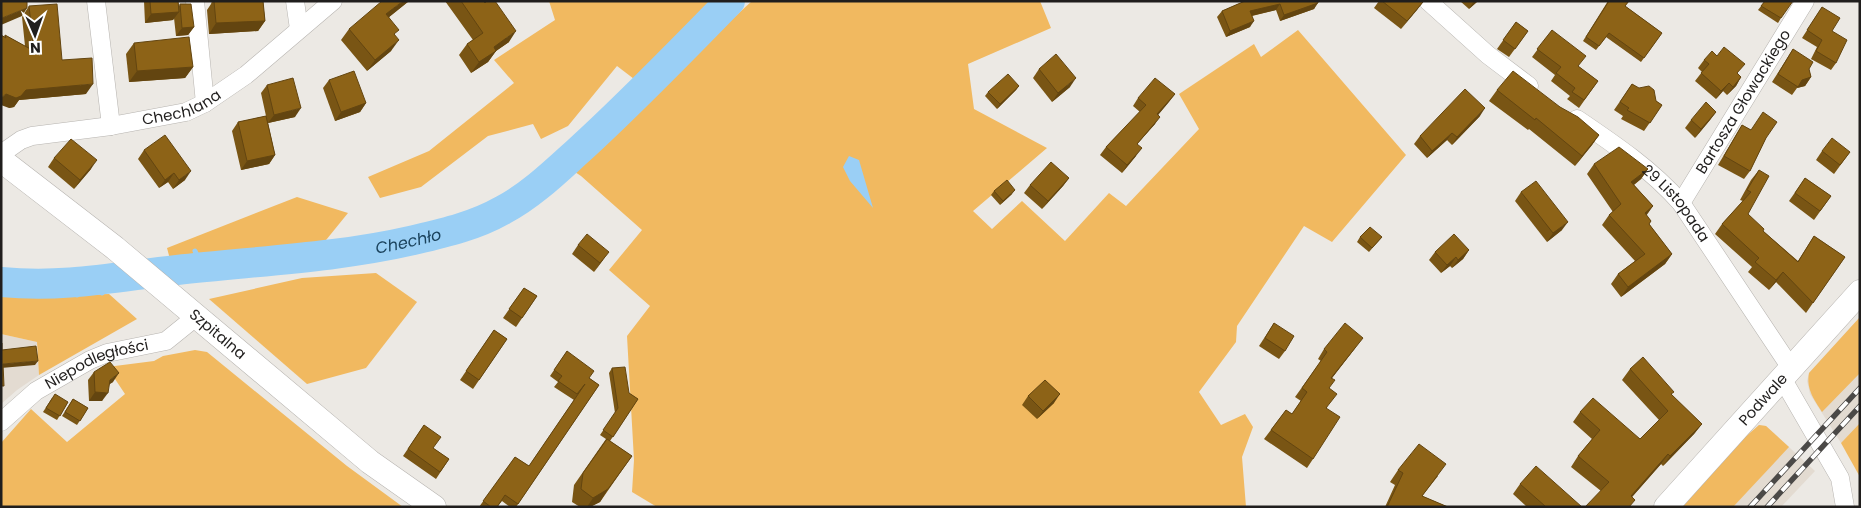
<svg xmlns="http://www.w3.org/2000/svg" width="1861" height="508" viewBox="0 0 1861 508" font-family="Poppins,sans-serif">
<rect width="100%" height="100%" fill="#ece9e4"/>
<g fill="#e3dbd1">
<polygon points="1860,317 1860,423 1841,443 1810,394 1807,381 1809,373"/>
<polygon points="1,334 37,342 39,375 17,390 1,404"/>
<polygon points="1759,425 1766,426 1815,471 1781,507 1682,507"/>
</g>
<g fill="#f1b960">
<polygon points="549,1 717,1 638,82 617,66 568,126 541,139 533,124 488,136 421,187 380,198 368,177 429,151 514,83 494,60 555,20"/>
<polygon points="752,1 1040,1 1051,28 968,64 974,109 1047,148 973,211 992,229 1022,201 1065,241 1109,193 1126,206 1199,129 1179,94 1254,44 1261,57 1298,30 1406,155 1332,242 1304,226 1237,326 1236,342 1199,392 1221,425 1245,414 1253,427 1242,457 1246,507 657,507 632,492 634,460 627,336 650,306 609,270 642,230 581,176 569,168"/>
<polygon points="297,197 348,213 322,245 171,263 167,248"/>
<polygon points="376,273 417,302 366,368 307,384 209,299 302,278"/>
<polygon points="1,290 34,297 109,294 137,319 39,375 37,342 1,334"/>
<path d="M1860,317v56l-38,39c-8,-13 -16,-23 -13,-39z"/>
<polygon points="195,350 207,352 347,466 403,507 1,507 1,443 31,409 67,442 125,394 107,367 154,361 163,356"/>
<polygon points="1860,423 1860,477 1841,443"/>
<polygon points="1759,425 1766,426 1789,447 1733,507 1682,507 1744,438"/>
</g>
<polygon fill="#9acff5" points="849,156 859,160 873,208 850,181 843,167"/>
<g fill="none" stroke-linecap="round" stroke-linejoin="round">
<g stroke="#9acff5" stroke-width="5">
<polyline points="195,251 203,268"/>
<polyline points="100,280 102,293"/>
<polyline points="76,283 77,295"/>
</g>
<path stroke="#9acff5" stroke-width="30" id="s1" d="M1,282c64,6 114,-5 176,-12 79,-9 159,-12 237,-30 30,-7 61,-14 89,-30 27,-14 52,-38 74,-58 53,-48 103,-100 153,-151"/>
<defs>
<g id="street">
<polyline points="96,1 111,126"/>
<polyline points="195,1 205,103"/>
<polyline points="295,1 299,29"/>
<polyline points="1428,1 1488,55 1529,86"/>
<path id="s2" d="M1577,119c37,25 74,50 104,84l110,165"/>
<path id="s3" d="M1,154l20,-14 11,-4 79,-10 75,-14 19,-9 41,-28 87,-74"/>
<path id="s4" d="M1681,203l124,-202"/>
<polyline points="1782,378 1840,478 1845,507"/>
<path id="s5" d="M1,422l35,-31 54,-31 17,-7 59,-12 31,-25"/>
</g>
<g id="secondary">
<path id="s6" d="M1,160l114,88 255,214 64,45"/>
<path id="s7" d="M1666,507l194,-215"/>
</g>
</defs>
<use href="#street" stroke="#b7b4b0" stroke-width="19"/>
<use href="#secondary" stroke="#b7b4b0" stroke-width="25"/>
<use href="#street" stroke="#fff" stroke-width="18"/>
<use href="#secondary" stroke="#fff" stroke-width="24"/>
<defs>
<g id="rail">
<polyline points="1750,507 1860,388"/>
<polyline points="1767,507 1860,406"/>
</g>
</defs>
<use href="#rail" stroke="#4b4947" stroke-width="5.5"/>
<use href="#rail" stroke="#fff" stroke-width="4" stroke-dasharray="11" stroke-linecap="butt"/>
</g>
<g fill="#795514">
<polygon points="144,1 178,1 179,6 180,4 194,27 188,35 176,36 174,18 173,20 145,23"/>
<polygon points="212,1 263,1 265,21 258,31 209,34 207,10 211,4"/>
<polygon points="409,1 389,17 395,36 391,51 367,71 341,40 349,29"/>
<polygon points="445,1 483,1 509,42 496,51 488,62 471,73 459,55 467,44 473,40"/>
<polygon points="1245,1 1318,1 1314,9 1280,21 1276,10 1252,16 1250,27 1226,37 1217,17 1222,11"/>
<polygon points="1379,1 1422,1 1423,2 1401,29 1374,8"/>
<polygon points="1460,1 1478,1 1469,9"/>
<polygon points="1608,1 1629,1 1625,6 1662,33 1641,62 1606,37 1596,50 1583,41"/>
<polygon points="1765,1 1781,18 1778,23 1758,10"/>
<polygon points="29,6 62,60 86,94 19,100 14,107 9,108 4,37 5,35 25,46 22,17"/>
<polygon points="1822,7 1832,31 1836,63 1831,70 1811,59 1817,47 1802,38"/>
<polygon points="1516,22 1528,31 1509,57 1497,49"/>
<polygon points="1552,30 1578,66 1598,81 1579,108 1567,99 1570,96 1551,81 1555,75 1532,57"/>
<polygon points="134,43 193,67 185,78 129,82 126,54"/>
<polygon points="1793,49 1809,69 1811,77 1805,86 1797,88 1792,95 1772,82"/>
<polygon points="1704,60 1738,74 1741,77 1736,86 1727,95 1723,91 1716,99 1695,81 1702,72 1698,68"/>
<polygon points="1039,69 1070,87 1052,102 1033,78"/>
<polygon points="329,80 366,103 360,112 335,121 323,88"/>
<polygon points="1632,84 1662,105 1644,131 1621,119 1623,116 1614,110"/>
<polygon points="267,85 295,117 268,123 275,155 269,164 241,170 232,131 238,122 266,116 261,93"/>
<polygon points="1019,86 1016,90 997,109 985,96 988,92"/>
<polygon points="1497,90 1560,107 1599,135 1592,145 1575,166 1529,129 1528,130 1489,101"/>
<polygon points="1175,94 1158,115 1155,124 1137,144 1136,156 1122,173 1100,155 1106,147 1140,112 1133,106 1138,98"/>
<polygon points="1716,112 1710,120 1695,138 1685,128 1691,120"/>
<polygon points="1480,116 1452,145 1447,140 1427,158 1414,144 1420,136"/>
<polygon points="1742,125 1766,138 1750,171 1744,179 1718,165"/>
<polygon points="144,150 185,180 173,189 168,182 159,188 138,159"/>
<polygon points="1822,151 1850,152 1834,174 1816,160"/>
<polygon points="54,158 91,169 74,189 48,167"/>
<polygon points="1594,164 1648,169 1641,179 1634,185 1653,206 1646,215 1651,221 1649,224 1672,254 1665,264 1621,297 1611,284 1618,274 1635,261 1602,225 1609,215 1613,212 1587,174"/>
<polygon points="1759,170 1748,214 1763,231 1798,261 1814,236 1845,257 1806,313 1776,282 1769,290 1748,272 1752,267 1715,234 1722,224 1743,201 1740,200 1751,180"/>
<polygon points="1069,178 1063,186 1042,209 1024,193 1030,185"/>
<polygon points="1805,178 1831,196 1814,220 1789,201"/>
<polygon points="994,191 1012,194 1000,205 991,195"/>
<polygon points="1521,192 1562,230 1547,242 1515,201"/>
<polygon points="1360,237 1382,237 1369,252 1357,242"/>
<polygon points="578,245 603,260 594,272 572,254"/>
<polygon points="1469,250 1463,259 1452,268 1450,266 1441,273 1429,260 1435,252"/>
<polygon points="524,288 537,296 516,327 503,318"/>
<polygon points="1274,323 1285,351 1279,359 1259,346"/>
<polygon points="494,330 507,339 473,389 460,380"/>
<polygon points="1356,347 1332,378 1329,388 1327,408 1313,459 1307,468 1264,439 1286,410 1292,414 1301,401 1295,397 1321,361 1318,359 1324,349"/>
<polygon points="567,351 589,378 599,385 516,507 510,507 502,501 497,507 479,507 515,457 529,466 574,400 554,387 558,382 550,376"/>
<polygon points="612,368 629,393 638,399 610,441 632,456 600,502 590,507 580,507 572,502 574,485 606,439 600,435 615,413 609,373"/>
<polygon points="1630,369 1671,395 1702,424 1694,434 1663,466 1661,464 1632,497 1601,491 1571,467 1578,456 1592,439 1573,422 1580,412 1640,439 1659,420 1622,380"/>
<polygon points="94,372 113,382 109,384 102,401 89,401 88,380"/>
<polygon points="1028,396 1054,403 1037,419 1022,405"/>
<polygon points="52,398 68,402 57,420 43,412"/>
<polygon points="73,399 88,408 77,425 62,416"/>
<polygon points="424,425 433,448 449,459 436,479 403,456"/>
<polygon points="1398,470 1438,476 1422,496 1448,507 1385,507 1395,485 1390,482"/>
<polygon points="1520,484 1582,507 1527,507 1513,494"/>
</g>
<g fill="#634510">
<polygon points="403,1 409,1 378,26 386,14"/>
<polygon points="1474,1 1478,1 1469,9"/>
<polygon points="1423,2 1417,10 1401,29 1407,21"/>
<polygon points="1318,3 1314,9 1280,21 1284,15"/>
<polygon points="1280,4 1276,10 1246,17 1250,11"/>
<polygon points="27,8 22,16 1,25 2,18"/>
<polygon points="179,12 173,20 145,23 151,14"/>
<polygon points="265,21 258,31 209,34 216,23"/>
<polygon points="1254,21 1250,27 1226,37 1230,31"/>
<polygon points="194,27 188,35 176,36 182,28"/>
<polygon points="516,31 509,42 496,51 488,62 471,73 479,62 494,47"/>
<polygon points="399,40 391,51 367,71 375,60"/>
<polygon points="193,67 185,78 129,82 137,71"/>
<polygon points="1741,77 1736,86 1727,95 1733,87"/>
<polygon points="1811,77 1805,86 1797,88 1802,80"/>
<polygon points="1076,78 1070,87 1052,102 1058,93"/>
<polygon points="1729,83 1723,91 1716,99 1721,91"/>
<polygon points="93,84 86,94 19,100 14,107 9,108 1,105 1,98 6,94 26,90"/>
<polygon points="1019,86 1016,90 997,109 1000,104"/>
<polygon points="1175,94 1169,102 1152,122 1157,114"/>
<polygon points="366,103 360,112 335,121 341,112"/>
<polygon points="301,108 295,117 268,123 274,115"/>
<polygon points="1485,108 1480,116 1452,145 1457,137"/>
<polygon points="1716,112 1710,120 1695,138 1701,129"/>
<polygon points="1160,117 1155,124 1131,151 1137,144"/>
<polygon points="1452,133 1447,140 1427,158 1432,151"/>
<polygon points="1599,135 1592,145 1575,166 1582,156"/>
<polygon points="1142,148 1136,156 1122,173 1127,165"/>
<polygon points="275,155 269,164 241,170 247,161"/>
<polygon points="97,160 91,169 74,189 80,180"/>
<polygon points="1648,169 1641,179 1624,192 1631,182"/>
<polygon points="191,171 185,180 173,189 179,180"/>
<polygon points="174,173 168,182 159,188 165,180"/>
<polygon points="1069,178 1063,186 1042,209 1048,201"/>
<polygon points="1015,190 1012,194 1000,205 1003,201"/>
<polygon points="1653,206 1646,216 1645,213"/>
<polygon points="1568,222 1562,230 1547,242 1553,233"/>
<polygon points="1469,250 1463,259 1452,268 1458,260"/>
<polygon points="609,252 594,272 600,263"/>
<polygon points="1672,254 1665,264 1621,297 1628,287"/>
<polygon points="1456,257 1450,266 1441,273 1447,265"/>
<polygon points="1783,272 1776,282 1769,290 1776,280"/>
<polygon points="1363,338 1356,347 1325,387 1331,378"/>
<polygon points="38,361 35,365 1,368 3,364"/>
<polygon points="119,373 113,382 104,388 110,380"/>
<polygon points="95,392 108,393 102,401 89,401"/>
<polygon points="1060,394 1054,403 1037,419 1043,411"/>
<polygon points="1702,424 1694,434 1663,466 1670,456"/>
<polygon points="1668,454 1661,464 1624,506 1631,496"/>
<polygon points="608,489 600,502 590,507 587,507 593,498"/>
</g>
<g fill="#8d6317" stroke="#634510">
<polygon points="1,1 27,1 27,8 2,18"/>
<polygon points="150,1 178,1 179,12 151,14"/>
<polygon points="214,1 263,1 265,21 216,23"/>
<polygon points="382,1 403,1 386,14 399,30 394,34 399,40 375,60 349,29"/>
<polygon points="461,1 483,1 485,3 487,1 495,1 516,31 494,47 496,51 479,62 467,44 483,33"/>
<polygon points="1245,1 1318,1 1318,3 1284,15 1280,4 1250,11 1254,21 1230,31 1222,11"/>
<polygon points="1382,1 1422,1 1423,2 1407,21"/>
<polygon points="1609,1 1629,1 1625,6 1662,33 1644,58 1609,33 1599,46 1586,37"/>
<polygon points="1765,1 1793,1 1781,18 1761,6"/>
<polygon points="57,4 62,60 92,58 93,84 26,90 21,96 16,98 6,94 1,98 1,35 6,38 5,35 34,51 29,6"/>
<polygon points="180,4 191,4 194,27 182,28"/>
<polygon points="1822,7 1840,18 1832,31 1847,40 1836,63 1816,51 1822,40 1807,30"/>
<polygon points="1516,22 1528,31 1515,49 1503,40"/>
<polygon points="1552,30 1586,56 1578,66 1598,81 1584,100 1572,92 1575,88 1556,73 1561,67 1537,49"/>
<polygon points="189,37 193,67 137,71 134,43"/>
<polygon points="1724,47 1745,64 1737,73 1741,77 1733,87 1729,83 1721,91 1701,73 1709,64 1704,60 1712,51 1717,56"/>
<polygon points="1793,49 1813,62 1809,69 1811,77 1802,80 1798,87 1778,74"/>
<polygon points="1056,54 1076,78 1058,93 1039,69"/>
<polygon points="354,71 366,103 341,112 329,80"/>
<polygon points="1513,71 1560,107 1578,117 1599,135 1582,156 1536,118 1535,120 1497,90"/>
<polygon points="1008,74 1019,86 1000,104 988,92"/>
<polygon points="293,78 301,108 274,115 267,85"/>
<polygon points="1155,78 1175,94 1157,114 1160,117 1137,144 1142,148 1127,165 1106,147 1146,105 1138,98"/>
<polygon points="1632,84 1639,88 1649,86 1654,90 1656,101 1662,105 1650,123 1627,110 1629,108 1620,102"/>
<polygon points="1465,89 1485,108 1457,137 1452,133 1432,151 1420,136"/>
<polygon points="1706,102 1716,112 1701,129 1691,120"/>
<polygon points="1763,112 1777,122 1766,138 1750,171 1724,156 1742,125 1751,130"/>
<polygon points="266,116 275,155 247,161 238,122"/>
<polygon points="165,135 191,171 179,180 174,173 165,180 144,150"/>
<polygon points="1832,138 1850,152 1840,165 1822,151"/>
<polygon points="71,139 97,160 80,180 54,158"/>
<polygon points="1619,147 1648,169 1631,182 1653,206 1645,213 1651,221 1649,224 1672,254 1628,287 1618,274 1645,254 1609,215 1621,204 1594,164"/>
<polygon points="1051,162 1069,178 1048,201 1030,185"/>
<polygon points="1759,170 1769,176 1748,214 1764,229 1763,231 1798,262 1814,236 1845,257 1813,303 1783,272 1776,280 1755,262 1759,258 1722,224 1751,192 1747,190"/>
<polygon points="1805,178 1831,196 1820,211 1795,193"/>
<polygon points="1007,180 1015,190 1003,201 994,191"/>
<polygon points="1536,181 1568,222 1553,233 1521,192"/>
<polygon points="1370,227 1382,237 1372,248 1360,237"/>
<polygon points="587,234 609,252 600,263 578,245"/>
<polygon points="1454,234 1469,250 1458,260 1456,257 1447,265 1435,252"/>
<polygon points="524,288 537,296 522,318 509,309"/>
<polygon points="1274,323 1294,336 1285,351 1265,338"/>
<polygon points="1345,323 1363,338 1331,378 1335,380 1329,388 1337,394 1326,408 1340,417 1313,459 1271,430 1286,410 1292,414 1307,392 1302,388 1327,352 1324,349"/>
<polygon points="494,330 507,339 479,380 466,371"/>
<polygon points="1,343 2,343 2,350 36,346 38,361 3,364 4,386 1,386"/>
<polygon points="567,351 594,371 589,378 599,385 518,504 505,495 497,507 491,507 483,501 515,457 529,466 585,384 577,394 558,381 562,376 554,370"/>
<polygon points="1643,357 1674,392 1671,394 1702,424 1670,456 1668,454 1631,496 1635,500 1629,507 1585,507 1609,482 1578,456 1600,430 1580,412 1593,398 1640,439 1668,411 1630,369"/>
<polygon points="110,362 119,373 110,380 108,393 95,392 94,372"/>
<polygon points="625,367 629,393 638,399 613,437 603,430 618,408 612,368"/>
<polygon points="1045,380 1060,394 1043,411 1028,396"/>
<polygon points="55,394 68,402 60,416 46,408"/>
<polygon points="73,399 88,408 80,421 65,412"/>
<polygon points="424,425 441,437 433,448 449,459 440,472 408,449"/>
<polygon points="607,439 632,456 608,489 593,498 581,489 583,473"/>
<polygon points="1419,444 1446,464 1422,496 1448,507 1387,507 1403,473 1398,470"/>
<polygon points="1536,466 1582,507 1544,507 1545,506 1520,484"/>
</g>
<g text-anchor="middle" stroke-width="5" stroke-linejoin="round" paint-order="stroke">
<g font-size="15" fill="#201e1d" stroke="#fff">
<text dy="5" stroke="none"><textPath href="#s4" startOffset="119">Bartosza Głowackiego</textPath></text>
<text dy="5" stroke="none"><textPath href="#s3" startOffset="189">Chechlana</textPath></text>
<text dy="5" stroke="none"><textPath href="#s2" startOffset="131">29 Listopada</textPath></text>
<text dy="5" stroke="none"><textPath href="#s6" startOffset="278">Szpitalna</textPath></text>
<text dy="5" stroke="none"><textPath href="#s5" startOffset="114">Niepodległości</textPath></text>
<text dy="5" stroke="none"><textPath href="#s7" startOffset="145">Podwale</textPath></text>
</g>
<g font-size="16" font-style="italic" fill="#1b435d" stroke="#fff">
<text dy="6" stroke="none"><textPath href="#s1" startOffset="410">Chechło</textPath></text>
</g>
</g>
<rect width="1861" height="508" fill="none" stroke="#201e1d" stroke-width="5"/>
<g transform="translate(35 35) rotate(178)" stroke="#ffffff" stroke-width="4" paint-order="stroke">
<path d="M0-4L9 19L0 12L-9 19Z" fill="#201e1d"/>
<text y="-8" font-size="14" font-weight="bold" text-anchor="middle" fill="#201e1d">N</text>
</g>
</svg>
